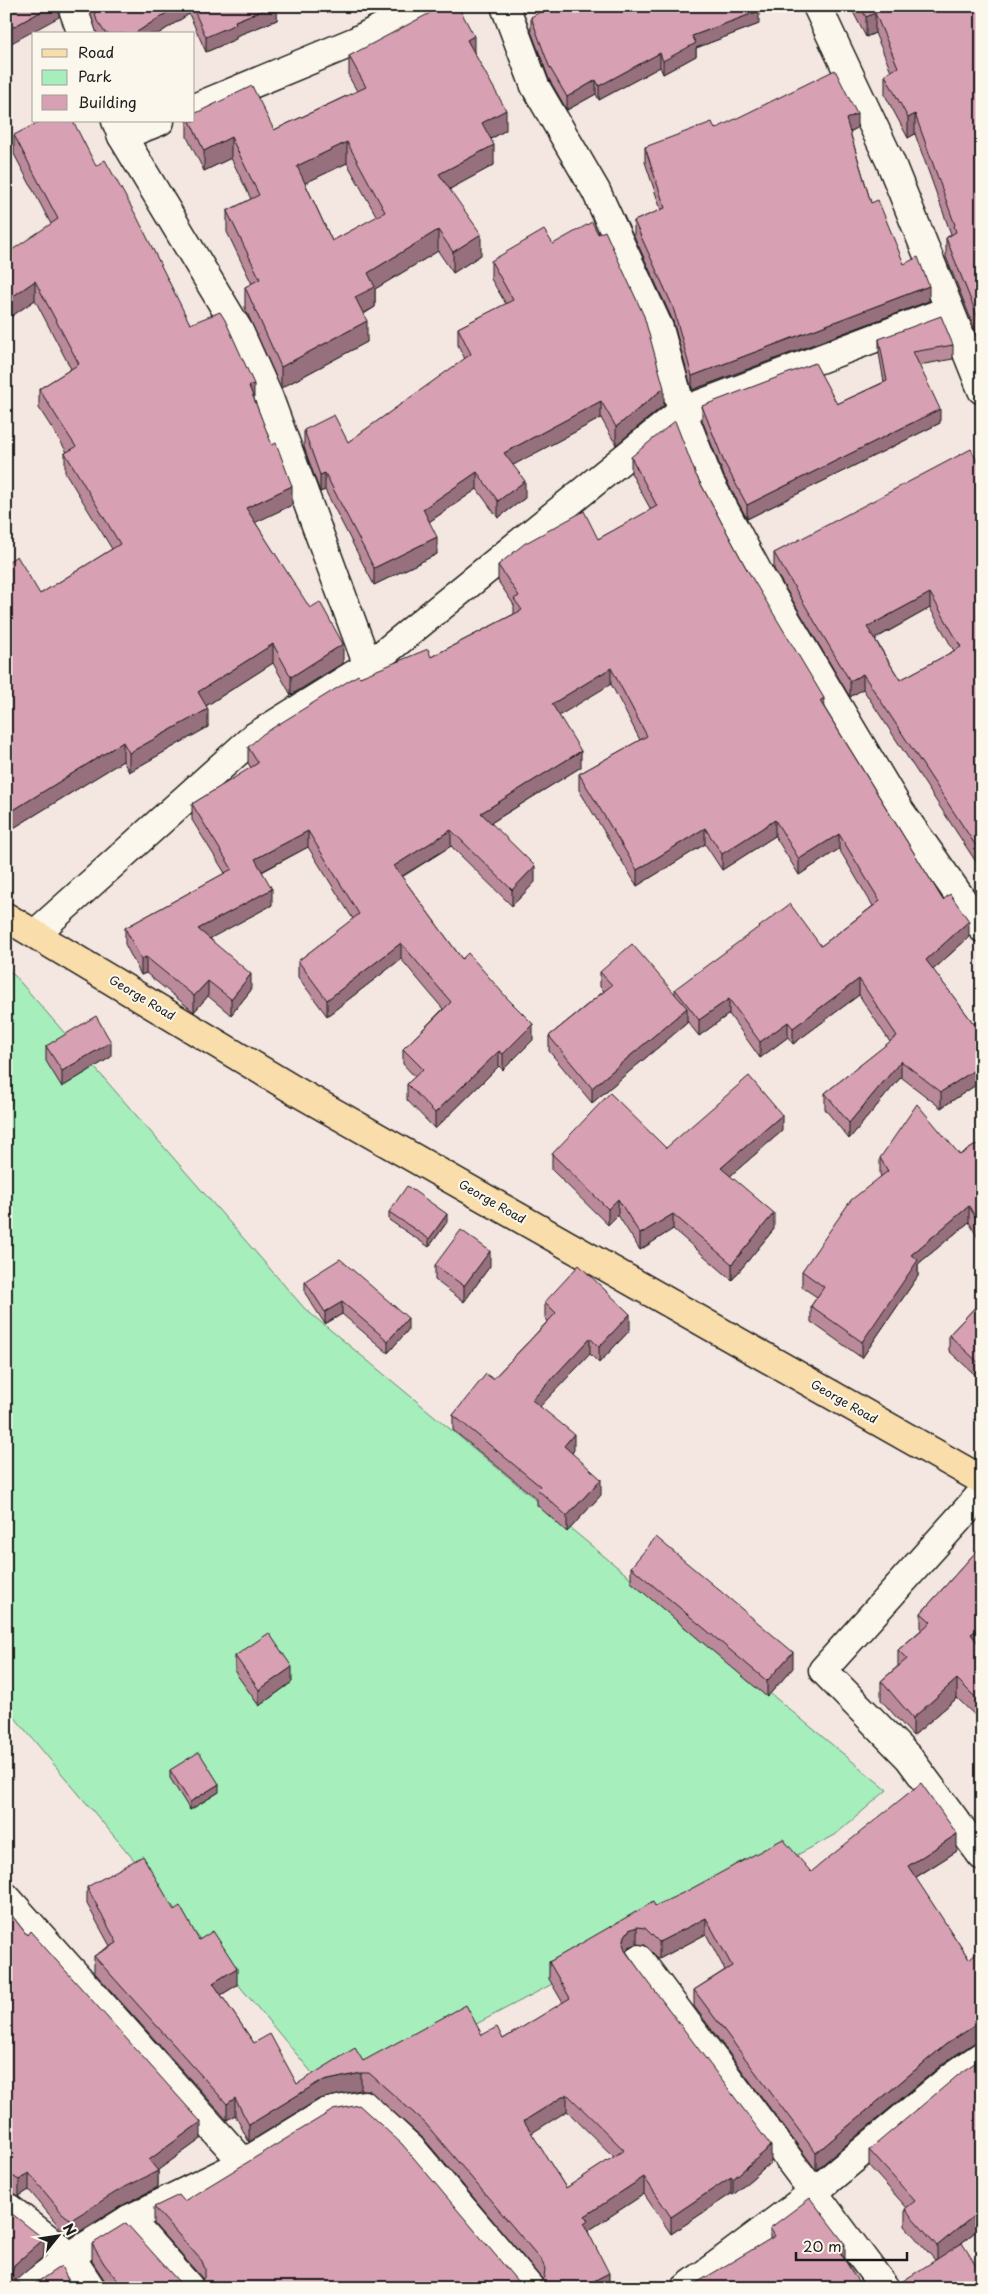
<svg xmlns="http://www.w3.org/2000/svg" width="988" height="2294" viewBox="0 0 988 2294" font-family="'Playpen Sans',sans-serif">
<rect width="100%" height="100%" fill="#f4e6e1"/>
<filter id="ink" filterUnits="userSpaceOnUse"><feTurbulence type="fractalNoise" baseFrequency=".02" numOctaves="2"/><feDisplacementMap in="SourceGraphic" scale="10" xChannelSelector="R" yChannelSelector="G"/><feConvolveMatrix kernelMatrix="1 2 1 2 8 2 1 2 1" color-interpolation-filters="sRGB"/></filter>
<g filter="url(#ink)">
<polygon fill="#a6eebc" stroke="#61856c" points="6,969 14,975 305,1309 887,1790 835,1835 334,2099 6,1707"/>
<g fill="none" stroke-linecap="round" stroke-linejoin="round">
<defs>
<g id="minor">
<polyline points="72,6 82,34"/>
<polyline points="505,6 535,86 596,191 659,328 682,411 710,483 759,574 900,811 982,928"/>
<polyline points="817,6 890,161 982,390"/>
<polyline points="194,108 356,41 422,6"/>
<polyline points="116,121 122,136 160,121"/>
<polyline points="122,136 239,331 269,398 368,666"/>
<polyline points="36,933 254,737 368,666 682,411 949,310"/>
<polyline points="982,1493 823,1670 909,1758 982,1856"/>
<polyline points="6,1897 244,2163 129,2219 70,2256 28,2288"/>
<polyline points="639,1959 885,2288"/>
<polyline points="244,2163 327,2112 364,2105 413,2150 530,2288"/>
<polyline points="6,2206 70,2256 91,2288"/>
<polyline points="129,2219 190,2288"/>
<polyline points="686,2288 814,2192 954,2075 982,2056"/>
</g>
<polyline id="major" points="6,917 294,1090 982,1480"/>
</defs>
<use href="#minor" stroke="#1c1c1c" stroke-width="31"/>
<use href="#major" stroke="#1c1c1c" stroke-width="31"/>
<use href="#minor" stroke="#fbf7ec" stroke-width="28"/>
<use href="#major" stroke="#f9ddab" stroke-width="28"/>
</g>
<g fill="#ba8a9a" stroke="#1c1c1c" fill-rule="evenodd">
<polygon points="88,6 277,6 277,20 236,36 236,39 206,52 189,14 158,34 97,34"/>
<polygon points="850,6 982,6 982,347 946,257 946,238 951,234 915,134 908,138 885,95 885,75 891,71 875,33 866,37"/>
<polygon points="531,17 759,24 696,48 696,56 663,74 660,67 599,100 596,94 567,110 549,79 531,31"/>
<path d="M474,52l32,78 -15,9 3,26 -44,24 31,66 -28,18 -15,-22 -63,38v18l-11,7 3,28 -86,46 -36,-80v-21l7,-3 -25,-52v-21l24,-12 -20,-41 -27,13 -17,-34v-16h7l80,9 83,-39 -8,-14v-21zM347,163l30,54 -45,24 -27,-58z"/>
<polygon points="857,128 850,132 871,203 904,264 929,301 692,390 673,321 634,236 634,221 661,210 645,162 645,147 715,129"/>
<polygon points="14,135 96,166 190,324 254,399 292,505 255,522 343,663 291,695 273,663 206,706 208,727 129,772 123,761 12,829 6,820 6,563 40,594 112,549 65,472 65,453 67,452 39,408 39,389 71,369 35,300 6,320 51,224 14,154"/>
<polygon points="553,244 664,405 616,445 601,418 513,465 525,498 498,518 477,489 429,522 437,554 374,585 325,490 320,492 304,447 304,430 348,442 465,359 458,345 458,328 506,304 491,279 491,261"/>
<polygon points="879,339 953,345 953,359 919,365 940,423 747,519 724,476 702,420 702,406 837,404 884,382 879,353"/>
<polygon points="631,457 696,475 745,566 824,707 943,900 969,937 933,970 974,1024 982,1021 982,1081 941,1108 901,1077 849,1139 825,1109 825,1093 890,1042 859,995 793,1044 788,1037 760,1058 729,1014 699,1036 687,1021 687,1023 592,1103 549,1051 549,1036 604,991 600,987 600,972 675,994 675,989 821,946 873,906 839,849 799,875 775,836 722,870 705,844 637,886 579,790 579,774 640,740 611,684 559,715 581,767 491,823 535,882 512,906 451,846 402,877 462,959 533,1040 503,1070 499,1066 435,1129 407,1100 407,1084 415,1077 403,1064 403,1049 443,1009 401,959 327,1016 298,977 298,961 353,919 308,847 262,872 272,905 210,938 251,990 231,1015 208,996 194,1012 146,973 141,975 125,944 125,928 225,873 192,820 192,804 251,768 248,763 248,747 360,677 431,657 514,614 514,605 498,581 498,565 598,539 651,510 631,473"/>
<path d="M982,471v400l-119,-182 -13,8 -76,-128v-16zM930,608l24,43 -54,29 -25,-41z"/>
<polygon points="46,1046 111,1057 62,1087 46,1061"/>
<polygon points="782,1131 730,1176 774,1229 732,1280 673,1229 640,1250 618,1215 608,1225 552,1170 552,1154 666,1148"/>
<polygon points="982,1141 982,1245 969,1222 918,1264 918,1276 862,1358 811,1322 811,1306 817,1297 802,1287 802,1271 881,1176 880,1174 880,1158 960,1155"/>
<polygon points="389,1212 447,1222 429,1247 389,1220"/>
<polygon points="435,1265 490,1266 464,1302 435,1280"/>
<polygon points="305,1281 408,1330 388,1353 342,1314 325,1324 305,1293"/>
<polygon points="982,1300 982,1381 949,1351 949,1335"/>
<polygon points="545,1302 630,1330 599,1363 590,1354 540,1406 574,1450 572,1453 601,1495 567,1532 537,1505 537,1499 453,1430 453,1415 493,1379 548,1321 545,1318"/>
<polygon points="982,1545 982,1644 980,1646 982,1649 982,1722 957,1698 913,1736 881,1700 881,1681 898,1666 898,1650 921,1630 921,1613"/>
<polygon points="631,1567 793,1668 767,1697 631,1582"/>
<polygon points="235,1656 292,1682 259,1706 235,1672"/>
<polygon points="170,1770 219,1792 190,1810 170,1778"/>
<path d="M957,1851l-42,27 54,81 13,-1v83l-8,2 -29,19 -129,108 -122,-164v-16l31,-20 -19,-36 -47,25 -14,-14 -8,-1 -8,3 -3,4 145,211 -38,33 -2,-1 -60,40 -27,-40 -56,37 21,57h-499l-5,-7 -13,-20v-17l87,38 7,4 7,1 7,-4 3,-4 -1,-1 -48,-54v-17l30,-6 334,81 7,4 8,1 7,-4 3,-3 -118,-140 -56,-50h-8l-42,9 -70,43 -14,-27 -8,5 -133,-148v-16l16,-10 -23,-42v-17l87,23 25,30 38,45 -16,10 33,48 43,41 66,-23 119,-26 21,4 60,-36 -14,-24v-17l106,-56 156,-34zM567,2111l47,46 -48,31 -35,-55z"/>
<polygon points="6,1908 27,1935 201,2139 158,2170 158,2187 121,2206 71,2237 62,2230 29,2190 19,2196 9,2191 6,2191"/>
<polygon points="869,2150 982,2226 957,2247 935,2260 905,2226 905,2209 907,2208 869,2166"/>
<polygon points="770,2228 845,2260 770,2239"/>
</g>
<g fill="#97707d" stroke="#1c1c1c">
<polygon points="51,6 59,6 59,17 6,46 6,31"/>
<polygon points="177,6 189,6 189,14 158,34 134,34"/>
<polygon points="273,6 277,6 277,20 236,36 236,39 206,52 206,37 235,21"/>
<polygon points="759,11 759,24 696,48 696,56 663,74 663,61 692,36"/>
<polygon points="875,13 875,33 866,37 866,17"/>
<polygon points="474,36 474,57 467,40"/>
<polygon points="660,53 660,67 599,100 599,86"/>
<polygon points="596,80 596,94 567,110 567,97"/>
<polygon points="506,110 506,130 482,144 482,123"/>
<polygon points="857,114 857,128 846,134 846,119"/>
<polygon points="915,114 915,134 908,138 908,118"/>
<polygon points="231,137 231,158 204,171 204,151"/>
<polygon points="347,142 347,163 297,187 297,166"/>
<polygon points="494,145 494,165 439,195 439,174"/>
<polygon points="438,230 438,251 375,289 375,307 355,318 355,297 368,273"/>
<polygon points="481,234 481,255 453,273 453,252"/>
<polygon points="35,281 35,300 6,320 6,301"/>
<polygon points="929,286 929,301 692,390 692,376"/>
<polygon points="367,321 367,342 281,388 281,367"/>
<polygon points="254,384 254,402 249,386"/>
<polygon points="664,388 664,405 616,445 616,427"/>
<polygon points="601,401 601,418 504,470 504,453"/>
<polygon points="940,409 940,423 747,519 747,505"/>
<polygon points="477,472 477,489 423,526 423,509"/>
<polygon points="325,473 325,490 320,492 320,475"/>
<polygon points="982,478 982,494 977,481"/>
<polygon points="525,481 525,498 498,518 498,501"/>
<polygon points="292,486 292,505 246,527 246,508"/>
<polygon points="437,537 437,554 374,585 374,568"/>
<polygon points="930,593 930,608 867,643 867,627"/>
<polygon points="273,644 273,663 198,711 198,692"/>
<polygon points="343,644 343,663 291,695 291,677"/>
<polygon points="611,668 611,684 552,720 552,704"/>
<polygon points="863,674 863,689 850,697 850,681"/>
<polygon points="824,698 824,714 820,701"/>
<polygon points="208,709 208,727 129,772 129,753"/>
<polygon points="123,742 123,761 12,829 12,811"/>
<polygon points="581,751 581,767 481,829 481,813"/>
<polygon points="775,820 775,836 722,870 722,854"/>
<polygon points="705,828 705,844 637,886 637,870"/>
<polygon points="451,830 451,846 394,881 394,866"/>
<polygon points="308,831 308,847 255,875 255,859"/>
<polygon points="839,834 839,849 799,875 799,859"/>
<polygon points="535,866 535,882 512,906 512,890"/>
<polygon points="272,889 272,905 198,945 198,929"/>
<polygon points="969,921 969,937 926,976 926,960"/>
<polygon points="401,943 401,959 327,1016 327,1000"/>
<polygon points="146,957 146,973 141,975 141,959"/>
<polygon points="251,974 251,990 231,1015 231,999"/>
<polygon points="859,979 859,995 793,1044 793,1028"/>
<polygon points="208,981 208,996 194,1012 194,996"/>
<polygon points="729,999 729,1014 699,1036 699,1020"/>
<polygon points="687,1008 687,1023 592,1103 592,1088"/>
<polygon points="788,1022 788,1037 760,1058 760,1042"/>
<polygon points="533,1024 533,1040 503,1070 503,1054"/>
<polygon points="111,1042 111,1057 62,1087 62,1071"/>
<polygon points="499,1051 499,1066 435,1129 435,1113"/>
<polygon points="901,1061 901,1077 849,1139 849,1123"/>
<polygon points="982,1065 982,1081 941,1108 941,1092"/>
<polygon points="782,1115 782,1131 721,1184 721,1168"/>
<polygon points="618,1199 618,1215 608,1225 608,1209"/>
<polygon points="969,1206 969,1222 918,1264 918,1276 862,1358 862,1342 911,1255"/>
<polygon points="774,1213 774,1229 732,1280 732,1264"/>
<polygon points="447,1214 447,1222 429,1247 429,1239"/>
<polygon points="673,1214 673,1229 640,1250 640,1234"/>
<polygon points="490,1251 490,1266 464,1302 464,1286"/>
<polygon points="342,1302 342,1314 325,1324 325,1312"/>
<polygon points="630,1314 630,1330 599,1363 599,1347"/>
<polygon points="408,1318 408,1330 388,1353 388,1341"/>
<polygon points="590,1338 590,1354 532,1415 532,1400"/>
<polygon points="574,1434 574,1450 564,1462 564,1446"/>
<polygon points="601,1479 601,1495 567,1532 567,1516"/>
<polygon points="982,1626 982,1644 971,1653 971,1634"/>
<polygon points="793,1652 793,1668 767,1697 767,1681"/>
<polygon points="292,1667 292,1682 259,1706 259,1690"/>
<polygon points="957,1679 957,1698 913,1736 913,1718"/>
<polygon points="219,1784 219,1792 190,1810 190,1802"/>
<polygon points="957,1834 957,1851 908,1882 908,1866"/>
<polygon points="706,1918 706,1934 659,1959 659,1942"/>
<polygon points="637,1927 637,1944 629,1947 625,1952 623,1944 625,1936 629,1930"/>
<polygon points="237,1968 237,1985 213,2000 213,1983"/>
<polygon points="981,2024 981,2040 974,2043 945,2062 816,2170 816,2153 945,2045 974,2026"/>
<polygon points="361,2073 361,2090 319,2099 249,2142 249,2125 319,2082"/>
<polygon points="567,2094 567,2111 524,2138 524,2121"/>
<polygon points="235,2098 235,2115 227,2120 227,2104"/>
<polygon points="201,2122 201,2139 154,2173 158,2171 158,2187 121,2206 71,2237 71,2220 149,2160"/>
<polygon points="771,2146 771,2162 733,2195 733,2179"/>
<polygon points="29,2173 29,2190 19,2196 19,2180"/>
<polygon points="644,2177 644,2194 588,2231 588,2238 584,2224 585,2216"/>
<polygon points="731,2177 731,2194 671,2234 671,2217"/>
<polygon points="982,2209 982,2226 937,2263 937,2246"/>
<polygon points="44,2239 44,2256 14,2282 12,2273 14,2265"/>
<polygon points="845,2244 845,2260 838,2249"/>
<polygon points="609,2273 609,2288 580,2288"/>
</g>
<g fill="#d8a0b3" stroke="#1c1c1c" fill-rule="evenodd">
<polygon points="6,6 51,6 6,31"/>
<polygon points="93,6 177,6 134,34 106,34 97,21"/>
<polygon points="192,6 273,6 235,21 236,24 206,37"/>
<path d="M443,6h15l16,30 -7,4 39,70 -24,13 12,22 -55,29 42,60 -28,18 -15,-22 -70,43 7,14 -20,10 12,24 -86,46 -36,-80 15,-8 -33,-68 32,-16 -28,-58 -27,14 -14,-30h4v-7l58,-28 22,44 92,-43 -17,-31zM347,142l38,70 -53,29 -35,-75z"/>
<polygon points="551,6 757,6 759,11 692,36 696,43 663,61 660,53 599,86 596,80 567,97 549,66 531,17"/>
<polygon points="860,6 982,6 982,328 946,238 956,232 954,226 955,225 915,114 908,118 885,75 898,67 875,13 866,17"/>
<polygon points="835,70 857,114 846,119 871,203 878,200 904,264 918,257 929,286 692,376 673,307 634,221 665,208 645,147 712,122 715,129"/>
<polygon points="41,121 73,121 96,166 105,160 137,217 190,324 220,312 225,320 254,384 249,386 272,445 276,443 292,486 246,508 310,608 320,602 343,644 291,677 273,644 198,692 208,709 129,753 123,742 12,811 6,801 6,563 17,556 40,594 120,544 65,453 76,447 39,389 79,364 35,281 6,301 6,254 58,219 14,135"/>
<polygon points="592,222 598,234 605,231 644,316 664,388 616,427 601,401 504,453 525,481 498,501 477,472 423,509 437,537 374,568 325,473 320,475 304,430 334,415 348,442 471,354 458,328 513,300 491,261 544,230 553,244"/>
<polygon points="941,316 953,345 913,352 940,409 747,505 724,462 702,406 815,363 837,404 887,381 879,339"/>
<polygon points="675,421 696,475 745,566 824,698 820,701 943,900 950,894 969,921 926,960 974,1024 980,1019 982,1021 982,1065 941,1092 901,1061 849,1123 825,1093 897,1036 859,979 793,1028 788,1022 760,1042 729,999 699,1020 675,989 790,904 821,946 880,901 839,834 799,859 775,820 722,854 705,828 637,870 579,774 647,736 611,668 552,704 581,751 481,813 535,866 512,890 451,830 394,866 462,959 468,953 507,998 533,1024 503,1054 499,1051 435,1113 407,1084 423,1069 403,1049 451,1002 401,943 327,1000 298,961 359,914 308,831 255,859 272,889 198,929 251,974 231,999 208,981 194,996 146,957 141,959 125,928 232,869 192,804 258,763 248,747 263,734 358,675 360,677 428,649 431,657 522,610 514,599 519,596 498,565 524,544 584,511 598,539 657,506 631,457"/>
<path d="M971,449l11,22v7l-5,3 5,8v366l-119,-181 -13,7 -76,-128zM930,593l31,54 -61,33 -33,-53z"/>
<polygon points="632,944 687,1008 592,1088 549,1036 612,985 600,972"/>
<polygon points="96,1016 111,1042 62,1071 46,1046"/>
<polygon points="749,1076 782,1115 721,1168 774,1213 732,1264 673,1214 640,1234 618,1199 608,1209 552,1154 610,1093 666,1148"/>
<polygon points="917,1104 960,1155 982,1141 982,1229 969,1206 911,1255 918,1260 862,1342 811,1306 824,1287 802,1271 851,1200 888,1171 880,1158"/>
<polygon points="407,1186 447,1214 429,1239 389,1212"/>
<polygon points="461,1230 490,1251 464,1286 435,1265"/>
<polygon points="340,1259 408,1318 388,1341 342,1302 325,1312 305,1281"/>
<polygon points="579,1265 630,1314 599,1347 590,1338 532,1400 574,1434 564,1446 601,1479 567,1516 537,1489 540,1486 453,1415 486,1374 493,1379 556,1313 545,1302"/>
<polygon points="982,1300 982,1366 949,1335"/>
<polygon points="656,1537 793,1652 767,1681 631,1567"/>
<polygon points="982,1545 982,1626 971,1634 982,1649 982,1704 957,1679 913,1718 881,1681 907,1659 898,1650 931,1622 921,1613"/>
<polygon points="269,1633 292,1667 259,1690 235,1656"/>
<polygon points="199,1752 219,1784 190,1802 170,1770"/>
<path d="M921,1783l36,51 -49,32 61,93 8,-7 5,6v66l-8,2 -29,19 -129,108 -122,-163 38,-24 -26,-48 -47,24 -14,-14 -8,-1 -8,3 -4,6 -2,8 3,8 145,194 -38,33 -2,-2 -60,40 -27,-40 -59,39 3,5 -4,3 25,49 -29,15h-456l-19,-23 -13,-21 34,-21 53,59 7,4 7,1 7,-4 5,-7v-7l-3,-8 -48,-54 25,-12 5,6 149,-91 26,-5 43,39 116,138 7,4 8,1 7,-4 4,-6 1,-8 -3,-8 -117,-138 -56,-50h-8l-42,9 -70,43 -14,-27 -8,6 -133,-148 23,-13 -30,-56 56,-31 31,54 6,-4 19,34 14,-9 24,37 -24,15 41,60 16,-9 27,50 58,-36 8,13 103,-56 16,30 15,-8 6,12 67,-41 -21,-36 104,-60 2,4 34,-16 94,-51 28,33zM567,2094l57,56 -58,38 -42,-67z"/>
<polygon points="6,1908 27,1935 30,1931 201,2122 149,2160 158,2171 121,2189 71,2220 62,2213 29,2173 19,2180 9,2174 6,2174"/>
<polygon points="982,2058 982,2209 937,2246 905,2209 915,2201 869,2150 963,2071"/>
<polygon points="810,2198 845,2244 838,2249 862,2288 688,2288 775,2236 770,2228"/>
<polygon points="6,2209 44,2239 14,2265 12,2273 15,2280 22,2285 30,2287 61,2266 72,2288 6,2288"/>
<polygon points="962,2243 982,2275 982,2288 892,2288"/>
</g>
</g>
<g text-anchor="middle" stroke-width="4" stroke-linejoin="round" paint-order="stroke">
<g font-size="12" fill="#1c1c1c" stroke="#fbf7ec">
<text transform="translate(142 998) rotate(31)" y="4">George Road</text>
<text transform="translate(492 1202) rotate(30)" y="4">George Road</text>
<text transform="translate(844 1402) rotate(30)" y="4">George Road</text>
</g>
</g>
<rect width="988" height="2294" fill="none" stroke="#fbf7ec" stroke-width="25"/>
<rect x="12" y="12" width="963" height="2269" fill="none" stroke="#1c1c1c" stroke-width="2" filter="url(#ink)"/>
<rect x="32" y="32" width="162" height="90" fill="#fbf7ec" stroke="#a29f99"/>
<rect x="42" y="49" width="25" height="8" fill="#f9ddab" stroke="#a29f99"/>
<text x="78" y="58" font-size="15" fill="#1c1c1c">Road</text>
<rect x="42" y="70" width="25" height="15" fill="#a6eebc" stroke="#a29f99"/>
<text x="78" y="82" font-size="15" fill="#1c1c1c">Park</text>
<rect x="42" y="95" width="25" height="15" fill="#d8a0b3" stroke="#a29f99"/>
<text x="78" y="108" font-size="15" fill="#1c1c1c">Building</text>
<g transform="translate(58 2236) rotate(60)" stroke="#fbf7ec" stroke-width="4" paint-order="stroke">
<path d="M0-4L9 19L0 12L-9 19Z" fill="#1c1c1c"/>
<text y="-8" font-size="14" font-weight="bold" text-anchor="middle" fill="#1c1c1c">N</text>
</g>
<path d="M796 2252v8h111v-8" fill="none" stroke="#1c1c1c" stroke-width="2.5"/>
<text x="803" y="2252" font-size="15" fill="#1c1c1c" stroke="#fbf7ec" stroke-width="4" paint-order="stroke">20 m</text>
</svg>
